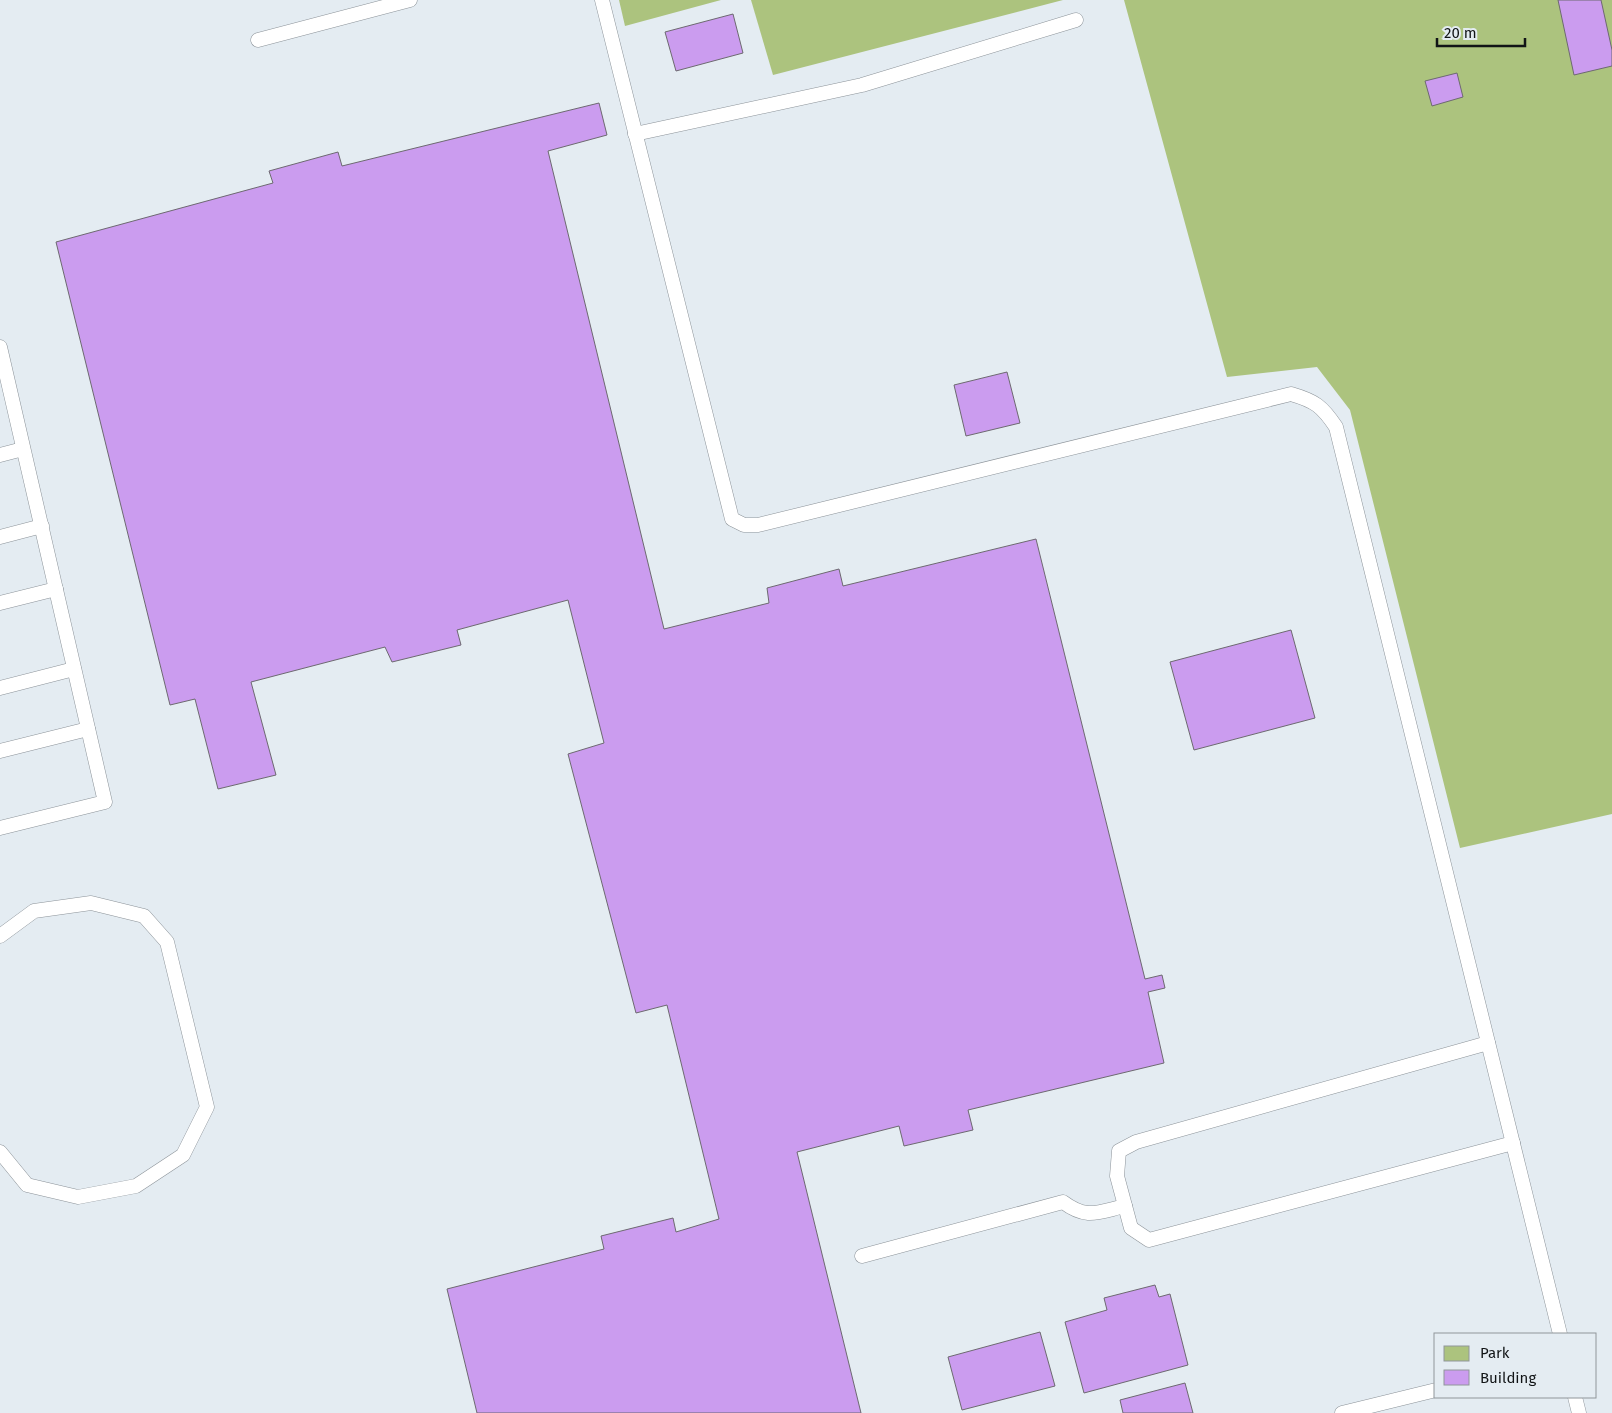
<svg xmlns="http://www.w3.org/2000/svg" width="1612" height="1413" viewBox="0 0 1612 1413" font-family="'Fira Sans',sans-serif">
<rect width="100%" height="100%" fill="#e4ecf2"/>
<g fill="#acc37e">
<polygon points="619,0 721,0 625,26"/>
<polygon points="751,0 1063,0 773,75"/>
<polygon points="1124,0 1612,0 1612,814 1460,848 1350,410 1317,367 1227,377"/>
</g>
<g fill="#cb9cef" stroke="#6d6970">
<polygon points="1558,0 1601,0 1612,50 1612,66 1574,75"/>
<polygon points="733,14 743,53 676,71 665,32"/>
<polygon points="1457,73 1463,97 1432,106 1425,81"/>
<polygon points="599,103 607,135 548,151 664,629 769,603 767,588 839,569 843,586 1036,539 1145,979 1162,975 1165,988 1148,992 1164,1063 968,1110 973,1130 904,1146 899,1126 797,1152 861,1413 477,1413 447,1289 604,1249 601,1236 673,1218 676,1232 719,1219 667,1005 636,1013 568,754 604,743 568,600 457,630 461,645 392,662 385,647 251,682 276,775 218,789 195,699 170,705 56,242 273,183 269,171 338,152 342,166"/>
<polygon points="1007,372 1020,423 966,436 954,385"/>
<polygon points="1291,630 1315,718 1194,750 1170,662"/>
<polygon points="1155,1285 1159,1297 1170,1294 1188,1365 1084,1393 1065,1322 1107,1310 1104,1298"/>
<polygon points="1040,1332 1055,1386 962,1410 948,1357"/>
<polygon points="1185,1383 1193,1413 1123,1413 1120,1400"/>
</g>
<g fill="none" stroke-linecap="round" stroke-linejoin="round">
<defs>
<g id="lane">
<path d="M602,0l130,519 12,6h14l533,-131c24,7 31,12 45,33l224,907"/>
<polyline points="258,40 410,0"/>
<polyline points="635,134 862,85 1076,20"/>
<polyline points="0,347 105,802 0,828"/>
<polyline points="0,455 23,449"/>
<polyline points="0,537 42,526"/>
<polyline points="0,603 56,589"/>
<polyline points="0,688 74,669"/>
<polyline points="0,751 88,729"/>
<polyline points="0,936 34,911 91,903 144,916 167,942 207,1107 183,1155 136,1186 78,1197 27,1185 0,1152"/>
<polyline points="1488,1043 1136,1142 1119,1151 1117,1176 1131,1228 1149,1240 1513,1143"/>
<path d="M862,1256l201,-54c24,18 35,10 62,4"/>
<polyline points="1575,1397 1579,1413"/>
<polyline points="1342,1413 1436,1390"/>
</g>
</defs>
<use href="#lane" stroke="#8c9399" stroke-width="15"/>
<use href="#lane" stroke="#fff" stroke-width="14"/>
</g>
<rect x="1434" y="1333" width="162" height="65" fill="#e4ecf2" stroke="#90969a"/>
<rect x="1444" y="1346" width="25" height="15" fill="#acc37e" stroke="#90969a"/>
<text x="1480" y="1358" font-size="15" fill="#111416">Park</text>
<rect x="1444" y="1370" width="25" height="15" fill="#cb9cef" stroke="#90969a"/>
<text x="1480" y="1383" font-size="15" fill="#111416">Building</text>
<path d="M1437 38v8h88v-8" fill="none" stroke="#111416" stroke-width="2.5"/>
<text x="1444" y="38" font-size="15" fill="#111416" stroke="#e4ecf2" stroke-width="4" paint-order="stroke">20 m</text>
</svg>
